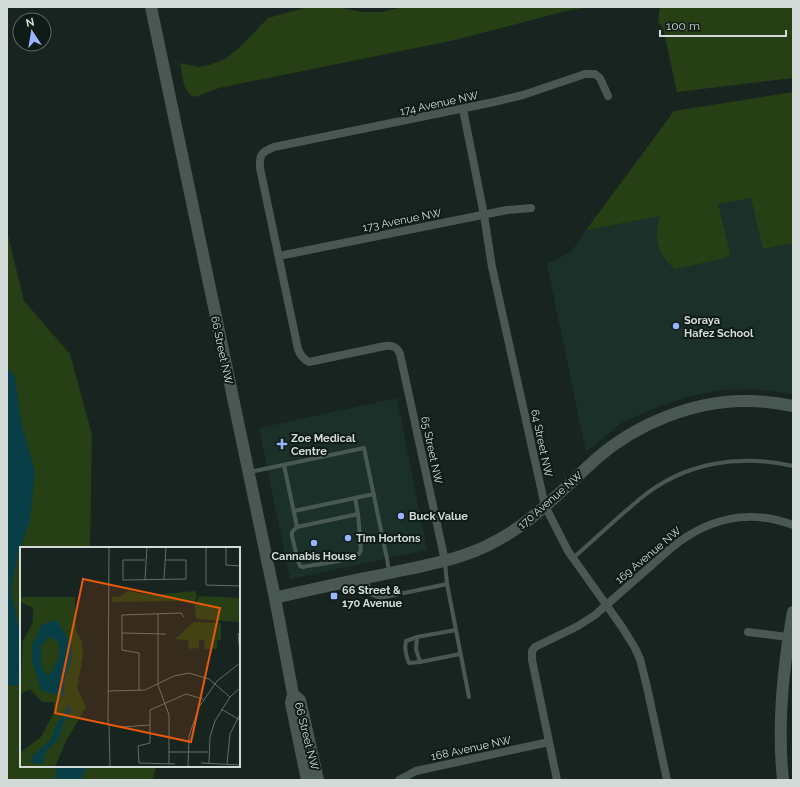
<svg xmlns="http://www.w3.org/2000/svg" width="800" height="787" viewBox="0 0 800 787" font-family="Raleway,sans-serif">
<rect width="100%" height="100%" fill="#182420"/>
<g fill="#1c302a">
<polygon points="793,189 793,394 755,389 724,390 690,396 657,407 620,424 586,452 547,264 571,252 586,230"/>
<polygon points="397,398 427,550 290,579 259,428"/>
</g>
<g fill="#263f15">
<path d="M308,7h28l26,5h19l22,-5h188l-25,4 -111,29 -236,48 -24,9c-13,-4 -12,-22 -15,-34l19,4 10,-2 16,-6 13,-10 30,-31z"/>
<polygon points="660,7 793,7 793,78 677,92 663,28 658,22"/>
<path d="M793,92v151l-30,6 -12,-51 -33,6 12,49 -4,5 -51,11c-18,-14 -22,-33 -15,-53l-74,14 88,-119z"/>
<polygon points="7,231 24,301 70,354 92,435 90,548 21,548 21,766 156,766 153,780 7,780"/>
</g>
<g fill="#083e45">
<polygon points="7,367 15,377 22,426 35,472 30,521 18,553 11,591 21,638 21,686 7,685"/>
<polygon points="57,766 87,766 81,780 55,780"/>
</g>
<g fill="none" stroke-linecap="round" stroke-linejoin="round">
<g stroke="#4a5853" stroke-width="4">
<polyline points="284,465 297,527 358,514 355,498 374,494"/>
<polyline points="250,472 364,448 387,559 389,571"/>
<polyline points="294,511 355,498"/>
<path d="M297,527l-5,5v4l6,25 2,5 3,1c18,-4 40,-4 56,-13l2,-4 -3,-36"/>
<path d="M573,558c23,-20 45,-41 68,-60 44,-36 98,-44 152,-32"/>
<polyline points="366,579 372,595 380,598 447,584 445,562"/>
<polyline points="447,584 469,697"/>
<polyline points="456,630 417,637 416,649 420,662 460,654"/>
<path d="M417,637l-11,4c-2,8 0,15 3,22l11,-1"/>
</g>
<g stroke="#4a5853" stroke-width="8">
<polyline points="463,109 484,215 492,267 545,506 568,551 622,627 635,648 640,659 647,687 667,780"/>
<polyline points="279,256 507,210 531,208"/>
<path d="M445,561l-45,-207c-3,-8 -8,-9 -15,-8l-76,16c-6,-3 -9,-7 -11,-13l-38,-181c-1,-14 2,-16 14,-21l220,-45 29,-7 62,-21h10l5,4 8,18"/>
<polyline points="748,632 788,637"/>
<polyline points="399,780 416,771 549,742"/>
<path d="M557,780l-25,-120v-9l3,-4 43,-21 17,-11 75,-66c36,-30 78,-41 123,-24"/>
</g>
<g stroke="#4a5853" stroke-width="12">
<polyline points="151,7 275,598 293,694 291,703 307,780"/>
<path d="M275,598c41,-10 82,-18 124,-27 33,-7 67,-13 97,-30 38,-20 68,-53 100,-82 40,-35 98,-59 152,-58 15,0 30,2 45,5"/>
<polyline points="293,694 300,700 318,780"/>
<path d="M783,780c-6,-56 0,-113 10,-168"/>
</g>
</g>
<g fill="#97b6fd" stroke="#0f1b17" stroke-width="1.5">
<circle cx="676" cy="326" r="4"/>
<path d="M280 438h4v4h4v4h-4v4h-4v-4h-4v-4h4z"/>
<circle cx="401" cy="516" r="4"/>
<circle cx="348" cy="538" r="4"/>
<circle cx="314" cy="543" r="4"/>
<rect x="330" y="592" width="8" height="8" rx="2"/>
</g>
<g text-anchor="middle" stroke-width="4" stroke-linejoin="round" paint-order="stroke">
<g font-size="11" fill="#d3dbd8" stroke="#0f1b17">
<text transform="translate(439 103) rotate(-12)" y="4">174 Avenue NW</text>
<text transform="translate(402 220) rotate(-11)" y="4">173 Avenue NW</text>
<text transform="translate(222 350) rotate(78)" y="4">66 Street NW</text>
<text transform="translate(542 443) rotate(78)" y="4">64 Street NW</text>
<text transform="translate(432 450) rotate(78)" y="4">65 Street NW</text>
<text transform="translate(550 500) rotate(-41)" y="4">170 Avenue NW</text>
<text transform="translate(648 555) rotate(-40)" y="4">169 Avenue NW</text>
<text transform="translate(307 736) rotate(76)" y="4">66 Street NW</text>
<text transform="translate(471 748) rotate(-12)" y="4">168 Avenue NW</text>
</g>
<g font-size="11" font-weight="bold" fill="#d3dbd8" stroke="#0f1b17" text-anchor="start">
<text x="684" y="324">Soraya<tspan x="684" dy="13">Hafez School</tspan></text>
<text x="291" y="442">Zoe Medical<tspan x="291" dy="13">Centre</tspan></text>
<text x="409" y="520">Buck Value</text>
<text x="356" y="542">Tim Hortons</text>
<text x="314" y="560" text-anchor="middle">Cannabis House</text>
<text x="342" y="594">66 Street &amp;<tspan x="342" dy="13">170 Avenue</tspan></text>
</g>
</g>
<g transform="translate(20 547)">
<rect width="220" height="220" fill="#182420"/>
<path d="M108,44l23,4 44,-4 2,6 -3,7 -14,-3 -68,1v-6l7,1zM179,49l41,2v24l-44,-3 -1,-13zM0,50h55l1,34 6,11 1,14 -6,32 9,19 -20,34 -11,26h-34l-1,-14 21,-16 13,-25v-10h-12l-12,-13 -10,5 3,-53 10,-19v-14l-13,-6zM174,75l27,1v17h-4v9h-12l-1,-9h-5v8l-10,1 -1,-9 -13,-1z" fill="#263f15"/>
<path d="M31,74h6l15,23v17l-8,19v17l-23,-7 -9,-29v-17l10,-19zM28,90h4l7,7 1,12 -11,19 -3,-1 -5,-9v-18zM47,156l5,8 -8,10 -6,19 -11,10 -5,14 -11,-1v-6l19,-16 7,-18 6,-7z" fill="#083e45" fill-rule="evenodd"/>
<path fill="none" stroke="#636d6a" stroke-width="1" d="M186,0v38l34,1M206,0v18l14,1M125,13h-22v20l63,-1v-19h-21M125,33l2,-33M144,33l2,-33M138,67v71l11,30v49M102,86l44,1M218,86l2,20M88,144l37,-1 29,-14 15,-3 20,6 21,18M119,144v-38l-17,-3v-35l59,-2 3,4M201,162l19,11M88,178l1,-178M89,178l1,42M101,180l29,-2M149,205h39M181,216l39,2M155,217l-36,-1 -1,-17 12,-3v-33l36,-16 17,5M189,217l1,-27 5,-16 15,-24 10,-9M207,217l3,-30 10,-20M168,220l1,-31 10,-29 18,-26 23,-18"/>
<path fill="#e8590c" fill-opacity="0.15" stroke="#e8590c" stroke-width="2" d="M63,32l137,29 -29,134 -136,-29z"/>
<rect width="220" height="220" fill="none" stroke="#d3dbd8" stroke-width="2"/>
</g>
<rect width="800" height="787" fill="none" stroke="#d3dbd8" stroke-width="16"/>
<g transform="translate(32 32) rotate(348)"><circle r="19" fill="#0f1b17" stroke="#5d6864"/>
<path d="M0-3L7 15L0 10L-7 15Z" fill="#97b6fd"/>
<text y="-6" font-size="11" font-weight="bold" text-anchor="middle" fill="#d3dbd8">N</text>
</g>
<path d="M660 30v6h126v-6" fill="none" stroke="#d3dbd8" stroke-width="2"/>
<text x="666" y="30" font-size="12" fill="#d3dbd8" stroke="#0f1b17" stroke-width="3" paint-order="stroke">100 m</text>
</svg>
